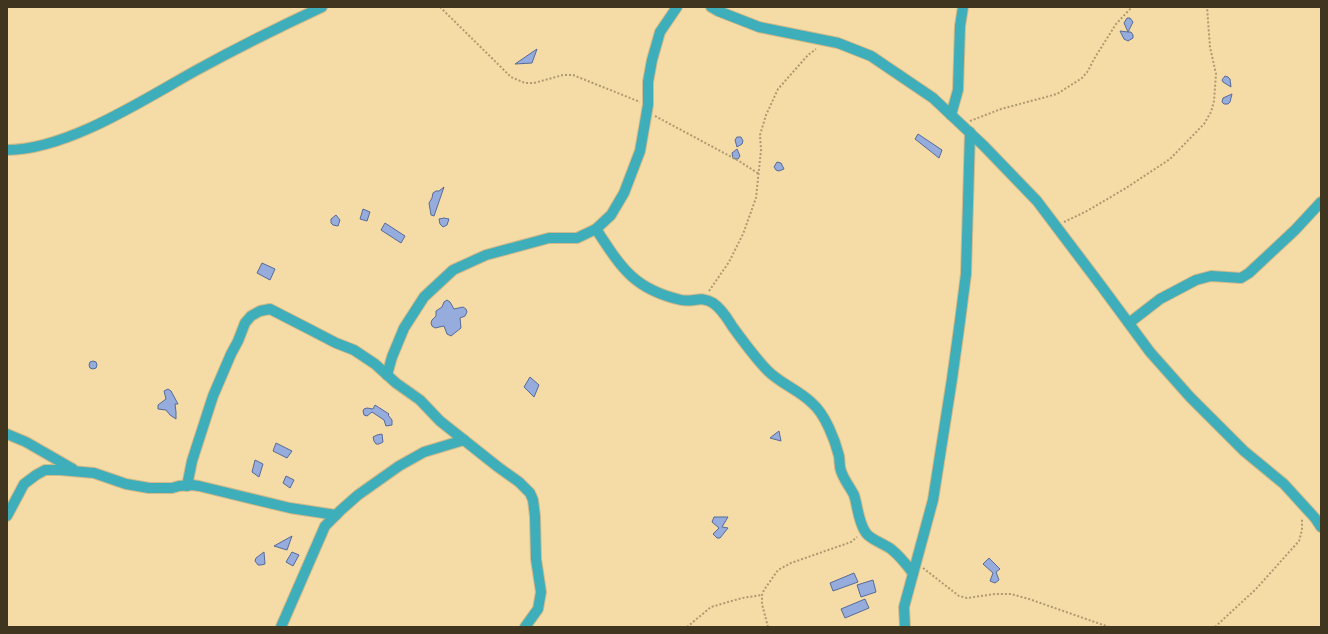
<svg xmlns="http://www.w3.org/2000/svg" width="1328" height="634" viewBox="0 0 1328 634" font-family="Manrope,sans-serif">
<rect width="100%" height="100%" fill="#f5dba5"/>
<g fill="#95acdd" stroke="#576b98">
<polygon points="1127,18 1130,18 1133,22 1128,32 1131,32 1133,35 1133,38 1128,41 1124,39 1120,31 1128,32 1124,23"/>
<polygon points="537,49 532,63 515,64"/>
<polygon points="1225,76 1228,77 1230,79 1231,87 1223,82 1222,80"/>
<polygon points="1232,94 1230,102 1228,104 1224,104 1222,102 1223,98"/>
<polygon points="918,134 942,150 939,158 915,139"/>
<polygon points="737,137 741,137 743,141 742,144 737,147 735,140"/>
<polygon points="737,149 740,156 738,159 735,159 733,158 732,153"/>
<polygon points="777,162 781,163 784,169 779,171 776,170 774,167"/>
<polygon points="444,187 434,216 431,215 429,203 432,198 433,193 436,191 439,191"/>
<polygon points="363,209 370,212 367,221 360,219"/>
<polygon points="336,215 340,220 338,226 333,225 331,223 331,219"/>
<polygon points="444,218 449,219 447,225 443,227 440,224 439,219"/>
<polygon points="385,223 405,236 401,243 381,230"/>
<polygon points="262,263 275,269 270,280 257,273"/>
<polygon points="447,300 450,302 454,309 463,307 466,309 467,312 465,316 460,318 461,328 451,336 447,334 444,326 435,328 432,326 431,323 432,320 436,316 436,311 442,307 444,302"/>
<circle cx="93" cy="365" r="4"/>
<polygon points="530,377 539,385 534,397 524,387"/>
<polygon points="168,389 171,391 178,404 175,404 176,412 176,419 170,415 166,410 158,409 158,405 166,399 164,391"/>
<polygon points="375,405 389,414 388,415 392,420 392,425 386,426 384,420 372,412 367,416 364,415 363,411 364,409 367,408 373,409"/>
<polygon points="779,431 781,441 770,438 775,434"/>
<polygon points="382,434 383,442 379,444 376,444 374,441 373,437 377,435"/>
<polygon points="276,443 292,451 287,458 273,451"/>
<polygon points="255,460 263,464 259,477 252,472"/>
<polygon points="286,476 294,480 290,488 283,483"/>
<polygon points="714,517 728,517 722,527 728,528 720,538 717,538 713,534 719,528 712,522"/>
<polygon points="292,536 287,550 274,546"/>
<polygon points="264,552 265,564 261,565 258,565 255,561 256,558"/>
<polygon points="292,552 299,555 293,566 286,562"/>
<polygon points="989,558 1000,569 996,572 999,580 995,583 990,581 993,573 983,564"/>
<polygon points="854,573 858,582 833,591 830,583"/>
<polygon points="873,580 876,592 861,597 857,585"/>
<polygon points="865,599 869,608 845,618 841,609"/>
</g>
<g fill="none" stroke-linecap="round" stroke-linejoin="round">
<defs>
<g id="minor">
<polyline points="711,7 718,11 759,27 838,43 871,56 933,98 984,146 1037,201 1102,287 1150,352 1190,397 1244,451 1284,484 1315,518 1321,527"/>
<polyline points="951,115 958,90 960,26 963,7"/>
<path d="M7,150c60,0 136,-50 188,-79 42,-23 84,-44 127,-64"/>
<path d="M596,229c25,38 37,60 85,71 12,3 20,-5 32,3 9,6 14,15 19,23 11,15 23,32 36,45 13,13 31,19 44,32 13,11 23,37 27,53 1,5 0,10 2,15 3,9 9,16 13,24 4,12 4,27 12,38 5,7 17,10 25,16 9,7 15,15 22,24"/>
<polyline points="1129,323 1160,299 1196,280 1211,276 1241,278 1249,273 1295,230 1321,202"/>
<polyline points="387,375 392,357 404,328 424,297 453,270 486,255 549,238 577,238 596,229 611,215 624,193 640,151 648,105 648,82 652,60 660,32 677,7"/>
<polyline points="7,434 26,442 73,469"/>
<polyline points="187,486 192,461 213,396 231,354 238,341 245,323 251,316 260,311 270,309 309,329 336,343 354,350 375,364 396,383 420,400 440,421 498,467 519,482 530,493 533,500 535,516 536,559 541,592 538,609 525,627"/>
<polyline points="7,516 24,484 36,475 45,470 60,470 94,473 126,484 149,488 172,488 179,486 192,485 199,486 290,508 336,515"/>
<polyline points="281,627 325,526 341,510 358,495 399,466 424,452 464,440"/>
<polyline points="905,627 904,607 933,500 952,379 960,321 966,274 970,132"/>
</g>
</defs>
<use href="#minor" stroke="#d1ba8a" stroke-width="12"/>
<g stroke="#ae9a71" stroke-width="2" stroke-dasharray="2 2" stroke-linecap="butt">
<polyline points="440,7 511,77 525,83 534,83 563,75 573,75 640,102"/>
<polyline points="655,116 739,161 759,174"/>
<polyline points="970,121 1001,109 1057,94 1082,78 1088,71 1094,59 1116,24 1132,7"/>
<polyline points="1064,222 1087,211 1126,188 1170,159 1204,124 1211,112 1214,101 1216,74 1210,47 1207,7"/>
<polyline points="709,291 729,262 743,234 756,198 761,150 760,135 766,115 778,89 808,55 816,49"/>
<polyline points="923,568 959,596 967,598 995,594 1011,594 1029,599 1109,627"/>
<polyline points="687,627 711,607 742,598 762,595"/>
<polyline points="768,627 762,604 762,595 764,590 778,570 791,563 851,542 857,537"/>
<polyline points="1215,627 1256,589 1299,541 1302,530 1302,519"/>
</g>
<use href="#minor" stroke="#3daeba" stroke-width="10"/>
</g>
<rect width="1328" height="634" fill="none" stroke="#403620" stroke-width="16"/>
</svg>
